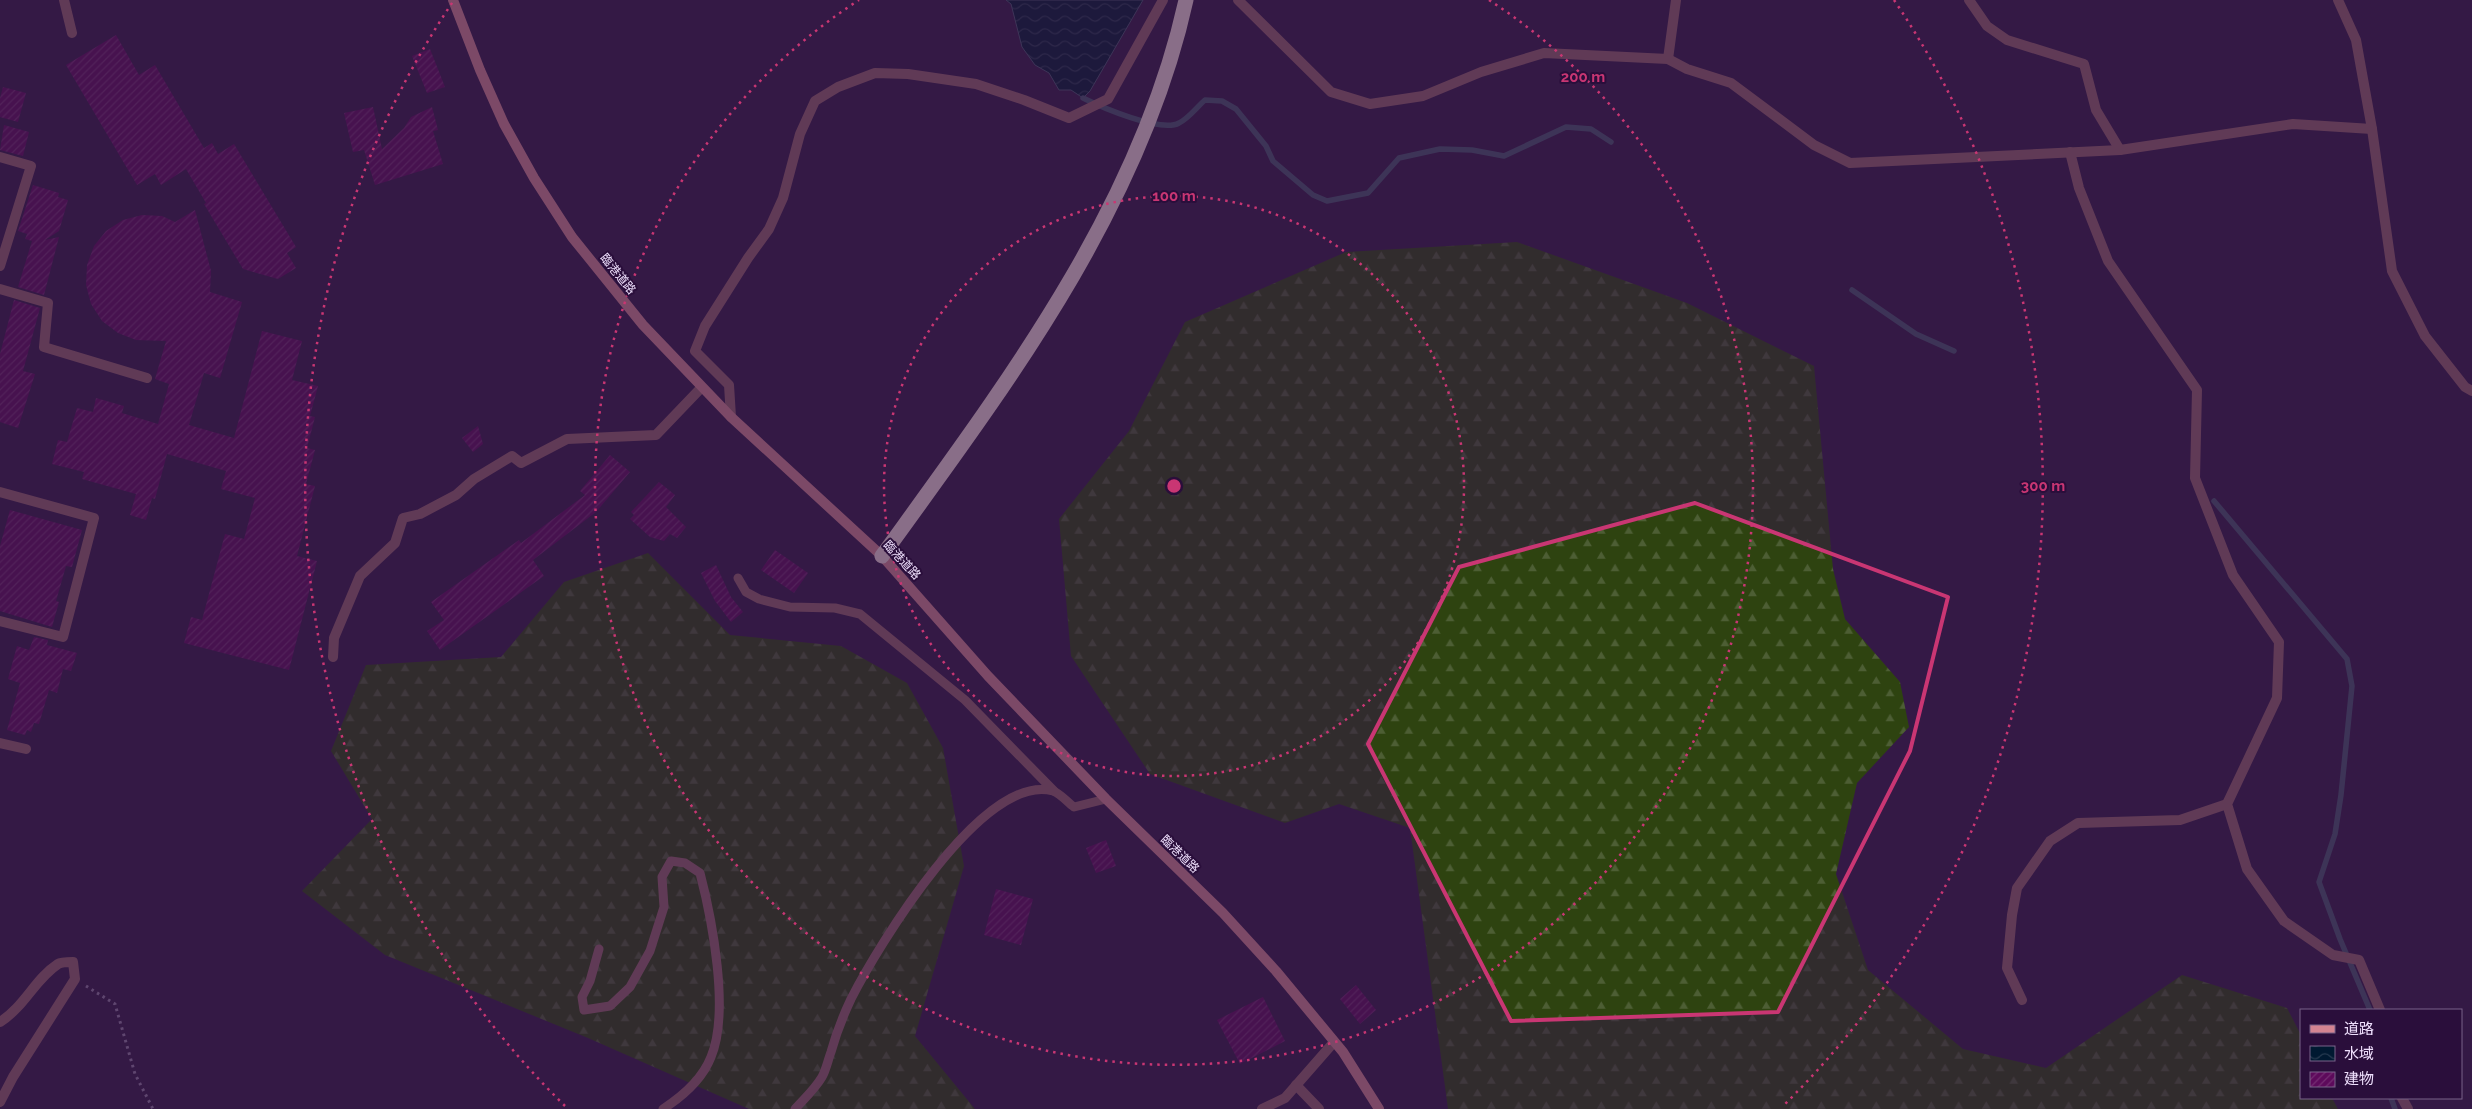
<svg xmlns="http://www.w3.org/2000/svg" width="2472" height="1109" viewBox="0 0 2472 1109" font-family="Raleway,'Noto Sans JP',sans-serif">
<defs>
<pattern id="forest-firs" width="22" height="20" patternUnits="userSpaceOnUse" patternTransform="scale(1.25)"><rect width="22" height="20" fill="#2e4310"/><path d="M5 1l3.5 6h-7zM16 11l3.5 6h-7z" fill="#4d5e34"/></pattern>
<pattern id="water-waves" width="16" height="10" patternUnits="userSpaceOnUse" patternTransform="scale(1.25)"><rect width="16" height="10" fill="#001931"/><path d="M0 5q4-4 8 0t8 0" fill="none" stroke="#263a50"/></pattern>
<pattern id="building-hatch" width="6" height="6" patternUnits="userSpaceOnUse" patternTransform="scale(1.25)"><rect width="6" height="6" fill="#5d0a5b"/><path d="M-1 1l2-2M0 6l6-6M5 7l2-2" fill="none" stroke="#752d73"/></pattern>
</defs>
<rect width="100%" height="100%" fill="#341946"/>
<g fill="url(#forest-firs)">
<polygon points="1517,242 1687,303 1814,366 1833,569 1845,619 1900,682 1909,727 1857,783 1836,874 1868,970 1963,1049 2046,1068 2182,975 2287,1008 2301,1035 2301,1098 2332,1098 2338,1109 1448,1109 1410,828 1339,804 1285,823 1150,774 1071,656 1059,519 1129,431 1185,322 1346,252"/>
<polygon points="648,553 730,635 841,646 907,683 943,748 964,866 915,1036 975,1109 749,1109 588,1038 385,955 302,891 372,819 331,751 366,665 501,657 564,582"/>
</g>
<polygon fill="url(#water-waves)" stroke="#48556e" points="1006,0 1143,0 1090,91 1083,98 1071,90 1059,90 1049,73 1035,65 1022,47 1011,4"/>
<g fill="none" stroke-linecap="round" stroke-linejoin="round">
<g stroke="#48556e" stroke-width="5.5">
<path d="M1083,98c18,9 78,35 96,25 9,-4 18,-16 26,-23l17,1 14,8 30,37 7,15 40,34 14,6 41,-8 31,-35 41,-9 32,1 32,6 62,-29 25,2 20,13"/>
<polyline points="1852,290 1916,334 1954,351"/>
<polyline points="2214,501 2347,659 2352,686 2341,795 2335,834 2319,882 2340,939 2370,1010"/>
<polyline points="2391,1098 2395,1109"/>
</g>
</g>
<g fill="url(#building-hatch)">
<polygon points="116,35 139,75 155,65 204,148 212,143 218,154 234,144 296,247 287,253 296,268 278,279 243,269 204,204 206,203 186,169 161,185 155,174 137,185 66,65"/>
<polygon points="430,49 445,87 427,93 412,56"/>
<polygon points="3,87 26,93 18,122 0,117 0,98"/>
<polygon points="373,107 382,149 404,128 411,117 432,107 438,130 433,131 443,164 375,185 364,150 353,152 344,113"/>
<polygon points="4,125 29,132 23,156 0,150"/>
<polygon points="33,185 59,193 58,197 68,200 59,231 45,240 59,237 44,295 18,287 32,241 25,239 27,234 18,231"/>
<polygon points="195,210 211,271 210,292 242,302 220,378 204,373 189,425 234,438 262,331 302,341 292,380 318,386 310,416 315,417 307,448 315,450 306,484 315,486 297,556 317,561 289,670 184,643 191,617 202,620 225,534 244,539 255,498 221,489 226,471 167,454 155,499 152,498 146,520 130,515 136,494 82,479 84,472 52,464 58,440 67,442 77,408 93,412 96,398 124,406 122,413 158,424 169,384 155,379 166,341 136,340 118,333 102,321 91,304 86,285 87,265 94,246 106,231 123,220 142,215 162,216 175,222"/>
<polygon points="14,300 40,308 23,371 35,374 18,428 0,422 0,354"/>
<polygon points="478,426 483,444 473,452 462,438"/>
<polygon points="610,455 630,472 596,512 533,560 544,576 440,650 427,631 444,620 431,602 519,540 521,543 585,495 580,491"/>
<polygon points="659,482 675,495 666,507 686,527 677,538 670,534 664,541 650,537 630,519 634,515 631,512"/>
<polygon points="10,510 82,530 72,567 66,566 56,601 59,602 52,627 0,611 0,546"/>
<polygon points="775,550 808,573 794,593 761,570"/>
<polygon points="716,565 731,597 743,612 731,622 715,601 701,573"/>
<polygon points="34,637 48,640 47,645 77,653 71,671 63,669 57,693 49,690 39,724 34,723 31,732 27,730 25,735 7,730 20,683 8,679 17,646 29,650"/>
<polygon points="1106,840 1116,866 1096,873 1086,848"/>
<polygon points="996,889 1033,899 1021,945 984,935"/>
<polygon points="1356,985 1376,1010 1360,1024 1340,999"/>
<polygon points="1263,997 1285,1041 1240,1064 1217,1020"/>
</g>
<g fill="none" stroke-linecap="round" stroke-linejoin="round">
<polyline stroke="#927da2" stroke-width="3" stroke-dasharray="2.5 4" stroke-linecap="butt" points="86,986 115,1004 135,1074 153,1109"/>
<g stroke="#95636b" stroke-width="9">
<polyline points="738,578 746,592 759,599 790,607 835,608 860,614 965,700 1054,791"/>
<path d="M599,949l-9,32 -8,16 2,13 26,-4 20,-19 20,-36 14,-44 -2,-30 9,-16 14,2 15,10c12,46 30,139 11,184 -9,23 -28,39 -48,52"/>
<path d="M795,1109c9,-10 20,-20 27,-32 4,-7 6,-17 9,-25 5,-18 12,-36 20,-53 26,-51 132,-228 202,-208 7,2 15,12 21,16l32,-8"/>
</g>
<g stroke="#95636b" stroke-width="10">
<polyline points="64,0 72,33"/>
<polyline points="1238,0 1331,92 1370,104 1423,96 1481,72 1544,53 1668,59 1687,69 1731,83 1814,145 1850,163 2120,150 2293,124 2372,129"/>
<polyline points="1969,0 1987,26 2007,40 2084,64 2096,110 2120,150"/>
<polyline points="2338,0 2356,40 2372,129 2392,271 2425,336 2465,387 2472,391"/>
<polyline points="1668,59 1676,0"/>
<polyline points="2070,152 2079,188 2108,261 2197,390 2195,478 2233,575 2279,642 2277,698 2227,804 2247,869 2284,921 2333,955 2359,960 2380,1010"/>
<polyline points="0,157 31,166 0,266"/>
<polyline points="0,289 48,303 44,347 147,378"/>
<polyline points="731,417 729,385 695,351 705,326 748,258 769,229 783,198 800,134 815,101 838,87 875,73 908,74 976,84 1024,100 1069,118 1108,99 1163,0"/>
<polyline points="0,492 94,518 63,637 0,621"/>
<polyline points="333,657 334,638 360,576 395,543 403,518 420,514 456,495 474,479 512,456 521,463 567,439 656,435 701,388"/>
<polyline points="0,743 26,749"/>
<polyline points="2022,1000 2007,968 2012,915 2017,888 2050,841 2078,823 2180,820 2227,804"/>
<path d="M0,1022c25,-16 35,-43 58,-58 3,-2 10,-2 15,-2l2,17 -62,98 -13,25"/>
<polyline points="1296,1085 1319,1109"/>
<polyline points="2402,1098 2408,1109"/>
<polyline points="1262,1109 1285,1098 1334,1042"/>
</g>
<polyline stroke="#d38491" stroke-width="10" points="453,0 480,70 504,124 534,178 572,237 643,325 731,417 882,556 988,676 1106,799 1223,913 1276,971 1343,1052 1379,1109"/>
<path stroke="#f0d6d9" stroke-width="15" d="M882,556c123,-170 258,-347 304,-556"/>
</g>
<path d="M0 0H2472V1109H0ZM1695,503l253,94 -38,154 -132,261 -267,9 -143,-277 91,-177z" fill="#341946" fill-opacity=".55" fill-rule="evenodd"/>
<path fill="none" stroke="#c93673" stroke-width="4" stroke-linejoin="round" d="M1695,503l253,94 -38,154 -132,261 -267,9 -143,-277 91,-177z"/>
<g fill="none" stroke="#c93673" stroke-width="2.5" stroke-dasharray="2.5 5">
<circle cx="1174" cy="486" r="290"/>
<path d="M1489 0A579 579 0 1 1 859 0"/>
<path d="M565 1106A869 869 0 0 1 454 0M1894 0A869 869 0 0 1 1783 1106"/>
</g>
<g text-anchor="middle" stroke-width="4" stroke-linejoin="round" paint-order="stroke">
<g font-size="12" fill="#efe0fd" stroke="#2a0e3b">
<text transform="translate(618 274) rotate(51)" y="4">臨港道路</text>
<text transform="translate(902 560) rotate(47)" y="4">臨港道路</text>
<text transform="translate(1180 854) rotate(44)" y="4">臨港道路</text>
</g>
</g>
<circle cx="1174" cy="486" r="8" fill="#c93673" stroke="#2a0e3b" stroke-width="2.5"/>
<g font-size="15" text-anchor="middle" font-weight="bold" fill="#c93673" stroke="#2a0e3b" stroke-width="4" stroke-linejoin="round" paint-order="stroke">
<text x="1583" y="82">200 m</text>
<text x="1174" y="201">100 m</text>
<text x="2043" y="491">300 m</text>
</g>
<rect x="2300" y="1009" width="162" height="90" fill="#2a0e3b" stroke="#796289"/>
<rect x="2310" y="1025" width="25" height="8" fill="#d38491" stroke="#796289"/>
<text x="2344" y="1034" font-size="15" fill="#efe0fd">道路</text>
<rect x="2310" y="1046" width="25" height="15" fill="url(#water-waves)" stroke="#796289"/>
<text x="2344" y="1059" font-size="15" fill="#efe0fd">水域</text>
<rect x="2310" y="1072" width="25" height="15" fill="url(#building-hatch)" stroke="#796289"/>
<text x="2344" y="1084" font-size="15" fill="#efe0fd">建物</text>
</svg>
